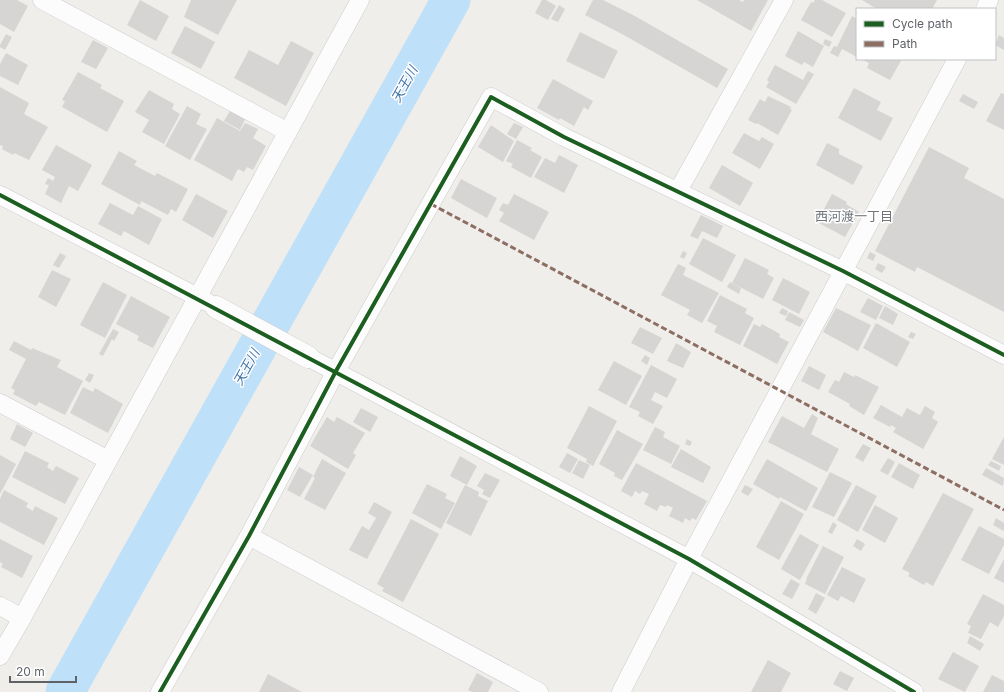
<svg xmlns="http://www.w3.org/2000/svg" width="1004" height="692" viewBox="0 0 1004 692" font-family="Inter,'Noto Sans JP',sans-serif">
<rect width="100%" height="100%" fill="#efeeea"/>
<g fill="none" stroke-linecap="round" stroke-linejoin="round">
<polyline stroke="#bfe0f9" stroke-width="39" points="65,692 451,0"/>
</g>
<g fill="#d6d5d3">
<polygon points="0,0 17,0 28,6 14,32 0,24"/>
<polygon points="140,0 169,16 156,41 127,25"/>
<polygon points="191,0 237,0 218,35 184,17"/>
<polygon points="542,0 546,0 556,6 548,20 535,13"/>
<polygon points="593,0 603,0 633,15 728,69 717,88 622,34 585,15"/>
<polygon points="697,0 739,0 743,2 744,0 768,0 751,31"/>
<polygon points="815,0 822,0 846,13 832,37 801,20 811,2 813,3"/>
<polygon points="862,0 937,0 932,9 877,9"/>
<polygon points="559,5 565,9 558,22 551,19"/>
<polygon points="852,16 857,19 857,57 842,49 838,57 830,53 834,46 837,47"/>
<polygon points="185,26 215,42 201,69 171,53"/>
<polygon points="798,31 824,46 813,67 804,62 802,65 785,56"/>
<polygon points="580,32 618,51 604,79 566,61"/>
<polygon points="6,34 12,37 5,50 0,47 0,45"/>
<polygon points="999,35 1004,38 1004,50 995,45"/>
<polygon points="825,39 832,42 829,47 823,44"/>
<polygon points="93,40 108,48 96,69 81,62"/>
<polygon points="291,41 314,53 286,106 234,78 249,50 278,65"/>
<polygon points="6,53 28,65 18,85 0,76 0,64"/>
<polygon points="861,59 902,59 890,80 867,68 869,63"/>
<polygon points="775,65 803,80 808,71 814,74 796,104 766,87 769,82 767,80"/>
<polygon points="78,72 102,85 100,88 124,101 107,132 62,107 65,101 62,100"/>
<polygon points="553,79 593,101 588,110 584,107 574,126 560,118 559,120 537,108"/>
<polygon points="0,87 29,103 24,114 48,127 29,160 14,153 13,155 2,149 3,146 0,145"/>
<polygon points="854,88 881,102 877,110 893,118 881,141 838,118"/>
<polygon points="149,90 174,104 172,109 180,114 164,144 142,132 149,120 135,112"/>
<polygon points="1001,93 1004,94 1004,130 986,121"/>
<polygon points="963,94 978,102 974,109 959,101"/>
<polygon points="768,96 791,107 790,109 792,110 778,135 757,123 756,124 748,120 760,99 765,102"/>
<polygon points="187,106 201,114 196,124 207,129 190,160 165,146"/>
<polygon points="231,109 246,117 240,130 224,121"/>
<polygon points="217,118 240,131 245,123 258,129 253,138 266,146 253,170 247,167 244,172 238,169 232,181 194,160"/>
<polygon points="514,123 523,127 516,139 507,134"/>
<polygon points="491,125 514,141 503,162 478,147"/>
<polygon points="744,133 759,141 762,137 774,144 760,169 732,153"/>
<polygon points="517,140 532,148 530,150 542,157 531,178 511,167 513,164 506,161"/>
<polygon points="827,143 839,149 839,154 863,166 853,185 816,165"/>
<polygon points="56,145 92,165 78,191 69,186 61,203 45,194 49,185 45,184 48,178 53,181 55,177 42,170"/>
<polygon points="929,147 969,168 964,178 1004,199 1004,312 917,267 915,272 875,251"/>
<polygon points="119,151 137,161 134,165 155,176 157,173 188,189 176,212 171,209 168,215 141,201 140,205 101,184"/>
<polygon points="559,155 578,165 564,193 534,177 545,158 555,163"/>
<polygon points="722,165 753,183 740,206 709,188"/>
<polygon points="461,179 497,198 487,218 451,198"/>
<polygon points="196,194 228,211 213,238 182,220"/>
<polygon points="514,194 549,212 534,240 499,221 504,213 499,210 503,203 508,205"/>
<polygon points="832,194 847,202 846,204 859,212 845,237 817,222"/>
<polygon points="110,203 133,215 138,206 162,219 149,245 124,231 121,236 98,224"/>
<polygon points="701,215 723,226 717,238 702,231 698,239 690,236"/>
<polygon points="703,238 736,255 722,282 689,264"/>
<polygon points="683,251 687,253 684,259 680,257"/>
<polygon points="870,252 876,255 873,261 867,258"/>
<polygon points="60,253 66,256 59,268 53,265"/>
<polygon points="745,258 769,270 767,274 774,278 763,299 732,283"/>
<polygon points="878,263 886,267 882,273 875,269"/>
<polygon points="678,264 686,268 683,275 719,293 702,323 687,315 690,310 661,295"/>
<polygon points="52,270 71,279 56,307 38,297"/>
<polygon points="783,278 810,292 799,314 772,300"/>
<polygon points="103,282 127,295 105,338 80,325"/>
<polygon points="730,282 741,288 739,294 727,287"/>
<polygon points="720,295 747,309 745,313 754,318 740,345 714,332 717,326 707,321"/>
<polygon points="131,296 170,317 153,348 137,340 139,336 116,324"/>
<polygon points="868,298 883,306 876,320 860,312"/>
<polygon points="885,306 898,314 893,325 879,318"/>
<polygon points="782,308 788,311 786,316 779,313"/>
<polygon points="836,308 871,325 858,351 823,332"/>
<polygon points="789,312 804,320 800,327 785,320"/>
<polygon points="876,323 910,342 897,367 863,348"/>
<polygon points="754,324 760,327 762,324 780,334 779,337 789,342 777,364 743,346"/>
<polygon points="640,327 662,338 653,354 631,343"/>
<polygon points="113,329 119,332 114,341 112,339 103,356 99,354"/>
<polygon points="911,332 916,334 913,339 908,337"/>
<polygon points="14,341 31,350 32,348 61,360 57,367 83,381 65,415 39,402 36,406 13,394 15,390 11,388 26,359 9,350"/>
<polygon points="676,343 691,352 683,368 667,361"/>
<polygon points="645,355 650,358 647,365 641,361"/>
<polygon points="614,361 642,376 626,405 598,390"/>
<polygon points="651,365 677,379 667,398 655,392 651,400 663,406 653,424 638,416 640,412 629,407"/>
<polygon points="809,366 826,375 819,390 801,381"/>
<polygon points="844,372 854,377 855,375 879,387 864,415 849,406 850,404 828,392 835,380 839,382"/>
<polygon points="89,373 94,375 90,383 85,380"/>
<polygon points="83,387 93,392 95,388 123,404 108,433 70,413"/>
<polygon points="881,405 902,417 907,408 920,415 925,406 935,412 932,418 938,422 923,449 893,432 896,428 891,425 890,427 873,418"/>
<polygon points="589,406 617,421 593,466 586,462 587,459 567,448"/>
<polygon points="361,408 378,417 370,432 353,422"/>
<polygon points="812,414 818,418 811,434 839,449 827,472 768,442 782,416 804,428"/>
<polygon points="327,417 334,422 337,417 365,433 353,453 356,455 348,469 310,446"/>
<polygon points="17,424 33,433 25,447 10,439"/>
<polygon points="655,427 665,432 663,437 680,446 671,464 643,450"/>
<polygon points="617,430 643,444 622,480 614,476 615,473 599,464"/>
<polygon points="1004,437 1004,465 992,459"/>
<polygon points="687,439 692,442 690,446 685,444"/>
<polygon points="863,444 871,448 863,462 855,457"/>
<polygon points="681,449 711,467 703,483 671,467"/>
<polygon points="25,451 49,463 47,467 53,471 56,466 79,478 65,504 12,477"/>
<polygon points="567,453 578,459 570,473 559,467"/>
<polygon points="0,455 16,464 0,494"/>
<polygon points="460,456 477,466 467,485 450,476"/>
<polygon points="888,458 895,462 888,475 880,471"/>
<polygon points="322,459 346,473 325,510 304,499 315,478 313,477"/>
<polygon points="767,459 818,488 806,511 780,497 779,499 753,484"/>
<polygon points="579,460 590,465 583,479 572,473"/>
<polygon points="991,461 1001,466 999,471 988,465"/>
<polygon points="636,463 707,501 696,520 692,518 690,521 685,518 683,523 669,516 673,508 667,505 666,507 660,505 657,511 644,504 649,494 642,491 640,494 635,491 632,497 621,491"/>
<polygon points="899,463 920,475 913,489 891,477"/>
<polygon points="299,467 313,475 300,497 287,490"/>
<polygon points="986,468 1004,478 1003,486 982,475"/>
<polygon points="830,472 852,483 834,517 812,507"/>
<polygon points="485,473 500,480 490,498 482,494 484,490 477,486"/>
<polygon points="427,484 447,494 445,498 455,503 441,529 412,513"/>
<polygon points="465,485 479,492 478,496 488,501 471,536 446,523"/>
<polygon points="745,485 753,489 748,496 741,492"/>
<polygon points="856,485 877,496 858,532 837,520"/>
<polygon points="4,490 28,503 26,507 33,511 35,506 58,518 44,545 0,522 0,499"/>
<polygon points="943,493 974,509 933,586 926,582 924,585 908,576 910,573 902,569"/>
<polygon points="781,501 804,514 779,560 756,547"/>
<polygon points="374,502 392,512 367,559 349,550 362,526 369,530 376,518 368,513"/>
<polygon points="875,505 898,518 885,543 862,530"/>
<polygon points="996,518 1004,523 1004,531 993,525"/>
<polygon points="411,519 439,534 403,602 382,591 384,588 377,584"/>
<polygon points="833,522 837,525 832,534 828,532"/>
<polygon points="979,526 1004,539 1004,545 989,574 961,560"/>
<polygon points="800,534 819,545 800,580 781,569"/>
<polygon points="0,539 33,556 22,578 1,567 3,564 0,562"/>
<polygon points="857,539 865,544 861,551 853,546"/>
<polygon points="823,546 844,557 825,594 805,584 807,579 806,579"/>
<polygon points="1004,559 1004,583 994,578"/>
<polygon points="842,567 866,579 854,603 841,596 838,601 827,595"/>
<polygon points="791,579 800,584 792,599 782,594"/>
<polygon points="816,593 825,598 816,614 808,609"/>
<polygon points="983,594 1004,605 1004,616 998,627 990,622 981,639 968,633 971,626 967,624"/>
<polygon points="970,636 984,644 980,651 967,643"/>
<polygon points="953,652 979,666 965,692 938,679"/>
<polygon points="768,660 791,673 781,692 751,692"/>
<polygon points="840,671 854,678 847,691 833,684"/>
<polygon points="477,673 493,682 488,692 472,692 468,690"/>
<polygon points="268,674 302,692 259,692"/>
<polygon points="992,675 1004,681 1004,692 983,692"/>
</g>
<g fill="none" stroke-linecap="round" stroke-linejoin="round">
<defs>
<g id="minor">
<polyline points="42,0 288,132"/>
<polyline points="985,9 989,0"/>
<polyline points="678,191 784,0"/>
<polyline points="0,195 207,302"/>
<polyline points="308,357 689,559 914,692"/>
<polyline points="0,403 108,460"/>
<polyline points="249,536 539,692"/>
<polyline points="0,606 22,618"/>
<polyline points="0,656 22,618 360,0"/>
<polyline points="160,692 249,536 336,371 491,97 564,137 843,271 1004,355"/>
<polyline points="621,692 689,559 957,59"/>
</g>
<polyline id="tertiary" points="216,307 308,357"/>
</defs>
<use href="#minor" stroke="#cbcccc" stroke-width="19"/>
<use href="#tertiary" stroke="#cbcccc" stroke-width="23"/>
<use href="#minor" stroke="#fdfcfc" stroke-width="18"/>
<use href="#tertiary" stroke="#fdfcfc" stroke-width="22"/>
<polyline stroke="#8d6e63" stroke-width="3" stroke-dasharray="6 3" stroke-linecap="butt" points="431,204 1004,510"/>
<defs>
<g id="cycleway">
<polyline points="0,195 689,559 914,692"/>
<polyline points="160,692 249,536 336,371 491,97 564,137 843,271 1004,355"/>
</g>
</defs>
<use href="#cycleway" stroke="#fff" stroke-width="6"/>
<use href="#cycleway" stroke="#1b5e20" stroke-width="4"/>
</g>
<g text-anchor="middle" stroke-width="3" stroke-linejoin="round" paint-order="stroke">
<g font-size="13" font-style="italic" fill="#4174aa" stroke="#fff">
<text transform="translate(404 84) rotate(-61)" y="5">天王川</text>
<text transform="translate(246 367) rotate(-61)" y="5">天王川</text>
</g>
<g font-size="13" fill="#70757a" stroke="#fff">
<text x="854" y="221">西河渡一丁目</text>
</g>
</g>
<rect x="856" y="8" width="140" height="52" fill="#ffffff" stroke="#bfc1c3"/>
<rect x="864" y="21" width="20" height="6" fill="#1b5e20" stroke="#bfc1c3"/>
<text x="892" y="28" font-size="12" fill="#5f6368">Cycle path</text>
<rect x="864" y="41" width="20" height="6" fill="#8d6e63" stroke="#bfc1c3"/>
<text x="892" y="48" font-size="12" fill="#5f6368">Path</text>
<path d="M10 676v6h66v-6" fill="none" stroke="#5f6368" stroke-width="2"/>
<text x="16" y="676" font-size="12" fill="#5f6368" stroke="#ffffff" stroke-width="3" paint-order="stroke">20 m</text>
</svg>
